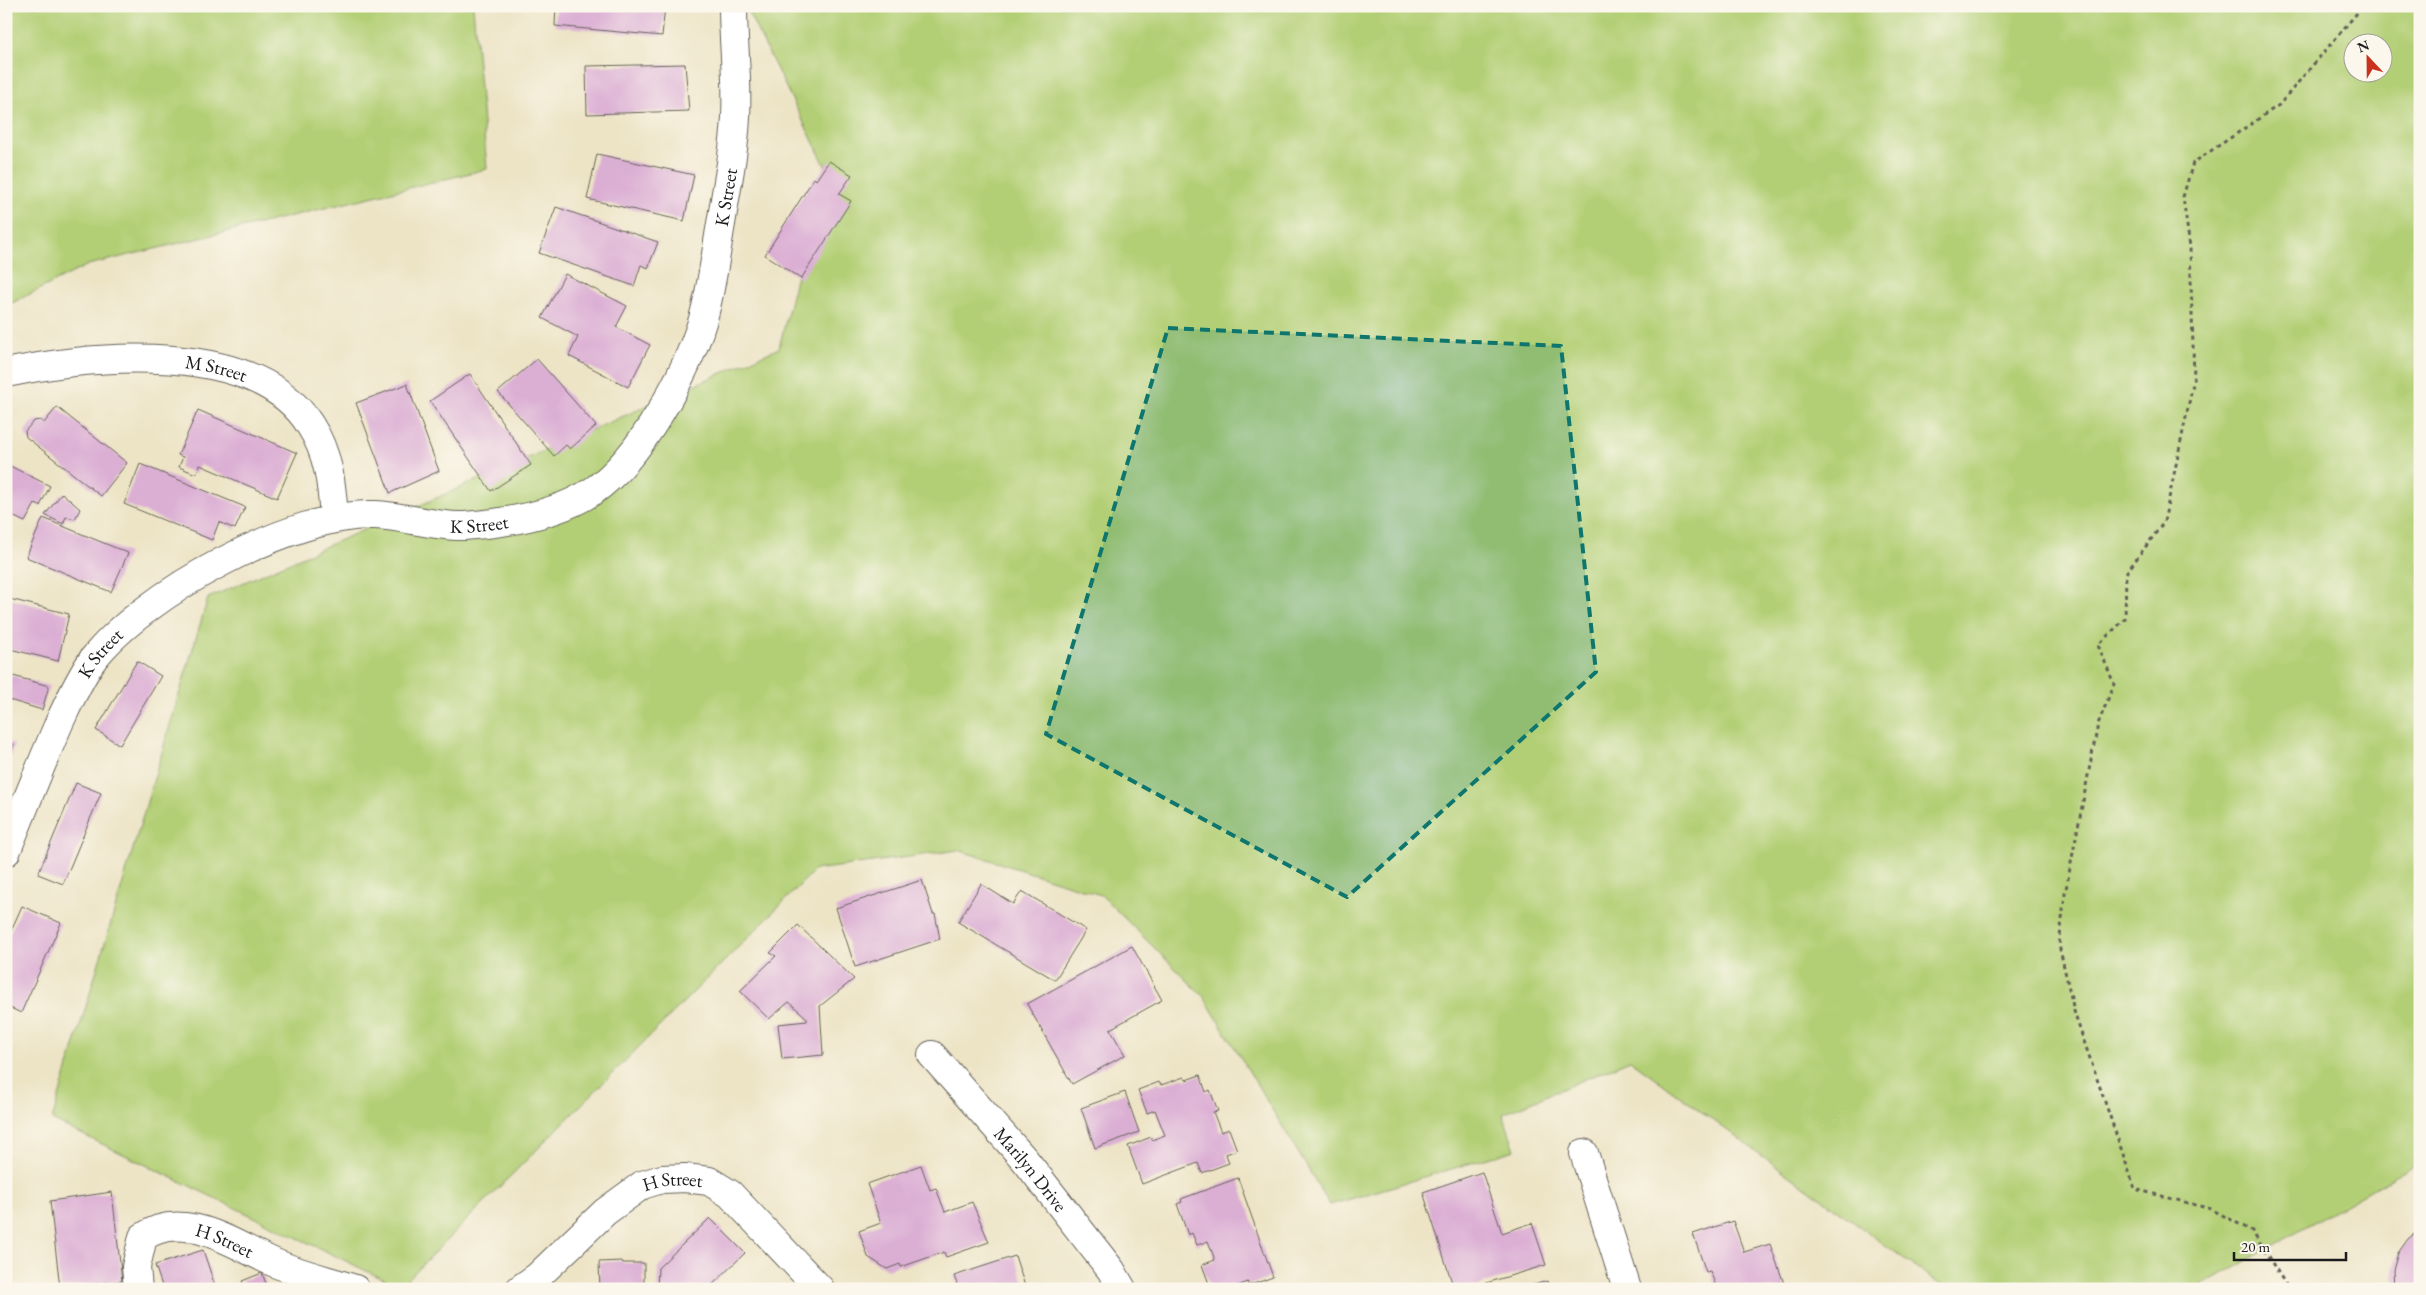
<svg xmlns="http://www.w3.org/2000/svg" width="2426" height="1295" viewBox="0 0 2426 1295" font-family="'EB Garamond',serif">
<rect width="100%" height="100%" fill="#fbf7ec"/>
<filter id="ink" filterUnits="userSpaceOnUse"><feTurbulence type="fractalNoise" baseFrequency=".02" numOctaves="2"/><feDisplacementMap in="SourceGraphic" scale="10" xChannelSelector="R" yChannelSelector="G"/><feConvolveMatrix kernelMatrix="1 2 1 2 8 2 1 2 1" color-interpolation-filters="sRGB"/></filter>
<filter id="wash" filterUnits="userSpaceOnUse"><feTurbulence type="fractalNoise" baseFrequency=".0096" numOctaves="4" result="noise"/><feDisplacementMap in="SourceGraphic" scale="20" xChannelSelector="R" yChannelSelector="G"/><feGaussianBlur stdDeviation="1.12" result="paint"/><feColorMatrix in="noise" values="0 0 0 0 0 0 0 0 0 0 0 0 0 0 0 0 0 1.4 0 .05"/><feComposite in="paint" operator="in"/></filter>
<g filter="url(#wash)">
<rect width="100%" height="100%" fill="#ede4c6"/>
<g fill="#b2cf75" stroke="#677648" fill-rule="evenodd">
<polygon points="6,6 473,6 487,169 88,265 6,306"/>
<path d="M745,6h1675v1156l-225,127h-249l-316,-229 -127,54 12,36 -185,55 -126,-208 -103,-102 -143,-45 -143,20 -415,417 -348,-167 156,-522 571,-250 34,-137 16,-38zM2354,42h30v30h-30z"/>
</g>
<g id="blocks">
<g fill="#dbafd4">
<polygon points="556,6 665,6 662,36 555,26"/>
<polygon points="685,64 689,111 587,114 586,66"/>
<polygon points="597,154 694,175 684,221 587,199"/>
<polygon points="829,161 852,175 839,194 851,201 801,279 765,255 814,178 816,180"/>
<polygon points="556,207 658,242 648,268 641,265 634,286 539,253"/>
<polygon points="565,274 627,306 616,327 650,345 628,387 569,356 578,337 542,318"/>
<polygon points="537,359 596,426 570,449 566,445 554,456 498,392"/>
<polygon points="470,374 531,465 491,491 430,401"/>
<polygon points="407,384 439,471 390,493 356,403"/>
<polygon points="57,407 127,463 101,496 26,437 25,431 34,421 40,420 44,423"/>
<polygon points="198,410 297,453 277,498 200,465 196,474 179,467 183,457 178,455"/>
<polygon points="6,464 50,486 40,506 35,504 25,522 6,513"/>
<polygon points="140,464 245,507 235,529 219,522 212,540 124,504"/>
<polygon points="62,493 80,509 75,519 66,517 63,524 45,515"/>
<polygon points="43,518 128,553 111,592 26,557"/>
<polygon points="6,598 69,614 58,661 6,648"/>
<polygon points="137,661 161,676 120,745 96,730"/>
<polygon points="6,674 49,686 42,710 6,699"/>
<polygon points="6,741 14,744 7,767 6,767"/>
<polygon points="76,783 101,793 63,884 38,874"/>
<polygon points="922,880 933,914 935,914 940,939 855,967 836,908"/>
<polygon points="981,884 1013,904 1022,891 1086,930 1055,980 958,922"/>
<polygon points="22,906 61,923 21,1013 6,1006 6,942"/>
<polygon points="798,925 854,979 820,1006 823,1055 782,1059 778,1024 807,1021 807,1018 789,1002 769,1019 740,991 776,956 770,953"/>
<polygon points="1132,946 1162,1000 1110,1029 1125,1055 1072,1084 1027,1004"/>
<polygon points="1200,1075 1206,1092 1210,1090 1218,1111 1213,1112 1221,1132 1229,1129 1237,1150 1226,1154 1229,1163 1202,1173 1198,1163 1142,1184 1128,1146 1151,1137 1152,1140 1165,1135 1155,1110 1147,1113 1138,1090 1159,1082 1161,1085 1184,1077 1186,1080"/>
<polygon points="1125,1092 1139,1132 1095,1148 1081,1108"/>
<polygon points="921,1165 930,1190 936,1188 945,1212 972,1202 989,1242 946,1257 944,1252 901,1267 900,1264 887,1269 868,1257 859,1231 881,1223 867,1184"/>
<polygon points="1482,1172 1502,1233 1532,1223 1546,1265 1483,1284 1483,1285 1475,1288 1474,1286 1454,1289 1423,1192"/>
<polygon points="1238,1178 1273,1277 1248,1286 1248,1282 1230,1289 1211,1289 1202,1265 1215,1260 1208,1241 1197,1245 1192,1233 1188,1235 1177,1204 1182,1202 1181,1199"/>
<polygon points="112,1192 122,1281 60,1288 50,1201"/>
<polygon points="710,1218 745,1253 708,1289 657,1289 658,1268"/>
<polygon points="1733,1221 1744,1252 1770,1244 1786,1289 1717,1289 1710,1271 1706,1272 1693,1234"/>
<polygon points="2420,1229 2420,1289 2394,1289 2393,1270 2398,1253 2408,1239"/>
<polygon points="203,1250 216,1289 163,1289 155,1265"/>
<polygon points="1015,1256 1026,1289 959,1289 954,1276"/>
<polygon points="622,1261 623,1263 644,1263 644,1289 600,1289 599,1262"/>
<polygon points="262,1273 268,1289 245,1289 242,1281"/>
<polygon points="1547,1281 1550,1289 1524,1289 1524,1288"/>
</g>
</g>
</g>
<g filter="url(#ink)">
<use href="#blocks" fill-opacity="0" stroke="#656258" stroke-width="1"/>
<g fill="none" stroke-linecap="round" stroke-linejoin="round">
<defs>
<g id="minor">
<path id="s1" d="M6,373c86,-18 250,-35 304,52 19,29 22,61 24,94"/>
<path id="s2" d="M6,852c18,-44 35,-88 54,-131 10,-21 20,-44 34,-63 49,-63 199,-146 281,-143 30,1 59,12 89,11 43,-3 93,-11 129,-35 47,-32 94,-118 110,-172 9,-32 13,-68 19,-101 5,-34 13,-68 14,-102 2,-36 -3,-73 -3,-110"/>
<path id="s3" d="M932,1055l93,105 86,110 11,19"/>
<polyline points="1584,1153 1627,1289"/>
<path id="s4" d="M138,1289l-2,-22 7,-30c42,-29 92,9 132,26 25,11 53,17 80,26"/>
<path id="s5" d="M520,1289l17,-12 68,-65 37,-27 20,-6 23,-1 24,3 21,13 90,95"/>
</g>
</defs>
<use href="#minor" stroke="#656258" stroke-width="30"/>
<polyline stroke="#656258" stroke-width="3" stroke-dasharray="4 4" stroke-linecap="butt" points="2295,1289 2286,1285 2252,1231 2211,1209 2135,1189 2075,1015 2059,945 2065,894 2098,724 2114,684 2098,645 2125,619 2126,573 2164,522 2194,379 2190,247 2183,197 2193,163 2279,105 2363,6"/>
<use href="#minor" stroke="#fff" stroke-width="28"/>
</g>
</g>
<path fill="#0f766e" fill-opacity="0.2" stroke="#0f766e" stroke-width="4" stroke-dasharray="10 6" stroke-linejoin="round" d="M1168,328l393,18 35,326 -249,225 -301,-163z"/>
<g text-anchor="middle" stroke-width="4" stroke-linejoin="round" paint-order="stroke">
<g font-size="19" fill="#1c1c1c" stroke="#fbf7ec">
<text dy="7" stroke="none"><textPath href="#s2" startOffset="1092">K Street</textPath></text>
<text dy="7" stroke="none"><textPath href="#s1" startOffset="212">M Street</textPath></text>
<text dy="7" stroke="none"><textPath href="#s2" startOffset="641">K Street</textPath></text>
<text dy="7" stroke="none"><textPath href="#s2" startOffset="221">K Street</textPath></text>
<text dy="7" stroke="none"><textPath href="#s3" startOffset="151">Marilyn Drive</textPath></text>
<text dy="7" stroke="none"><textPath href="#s5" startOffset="192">H Street</textPath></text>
<text dy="7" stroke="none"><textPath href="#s4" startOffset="139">H Street</textPath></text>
</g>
</g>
<rect width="2426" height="1295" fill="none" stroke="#fbf7ec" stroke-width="25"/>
<g transform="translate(2368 58) rotate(338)"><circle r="24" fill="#fbf7ec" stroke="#a29f99"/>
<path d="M0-4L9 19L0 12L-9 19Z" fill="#c8321e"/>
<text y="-8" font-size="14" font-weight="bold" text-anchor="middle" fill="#1c1c1c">N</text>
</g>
<path d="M2234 1252v8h112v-8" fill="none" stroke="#1c1c1c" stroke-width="2.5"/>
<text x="2241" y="1252" font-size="15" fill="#1c1c1c" stroke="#fbf7ec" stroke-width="4" paint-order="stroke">20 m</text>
</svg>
